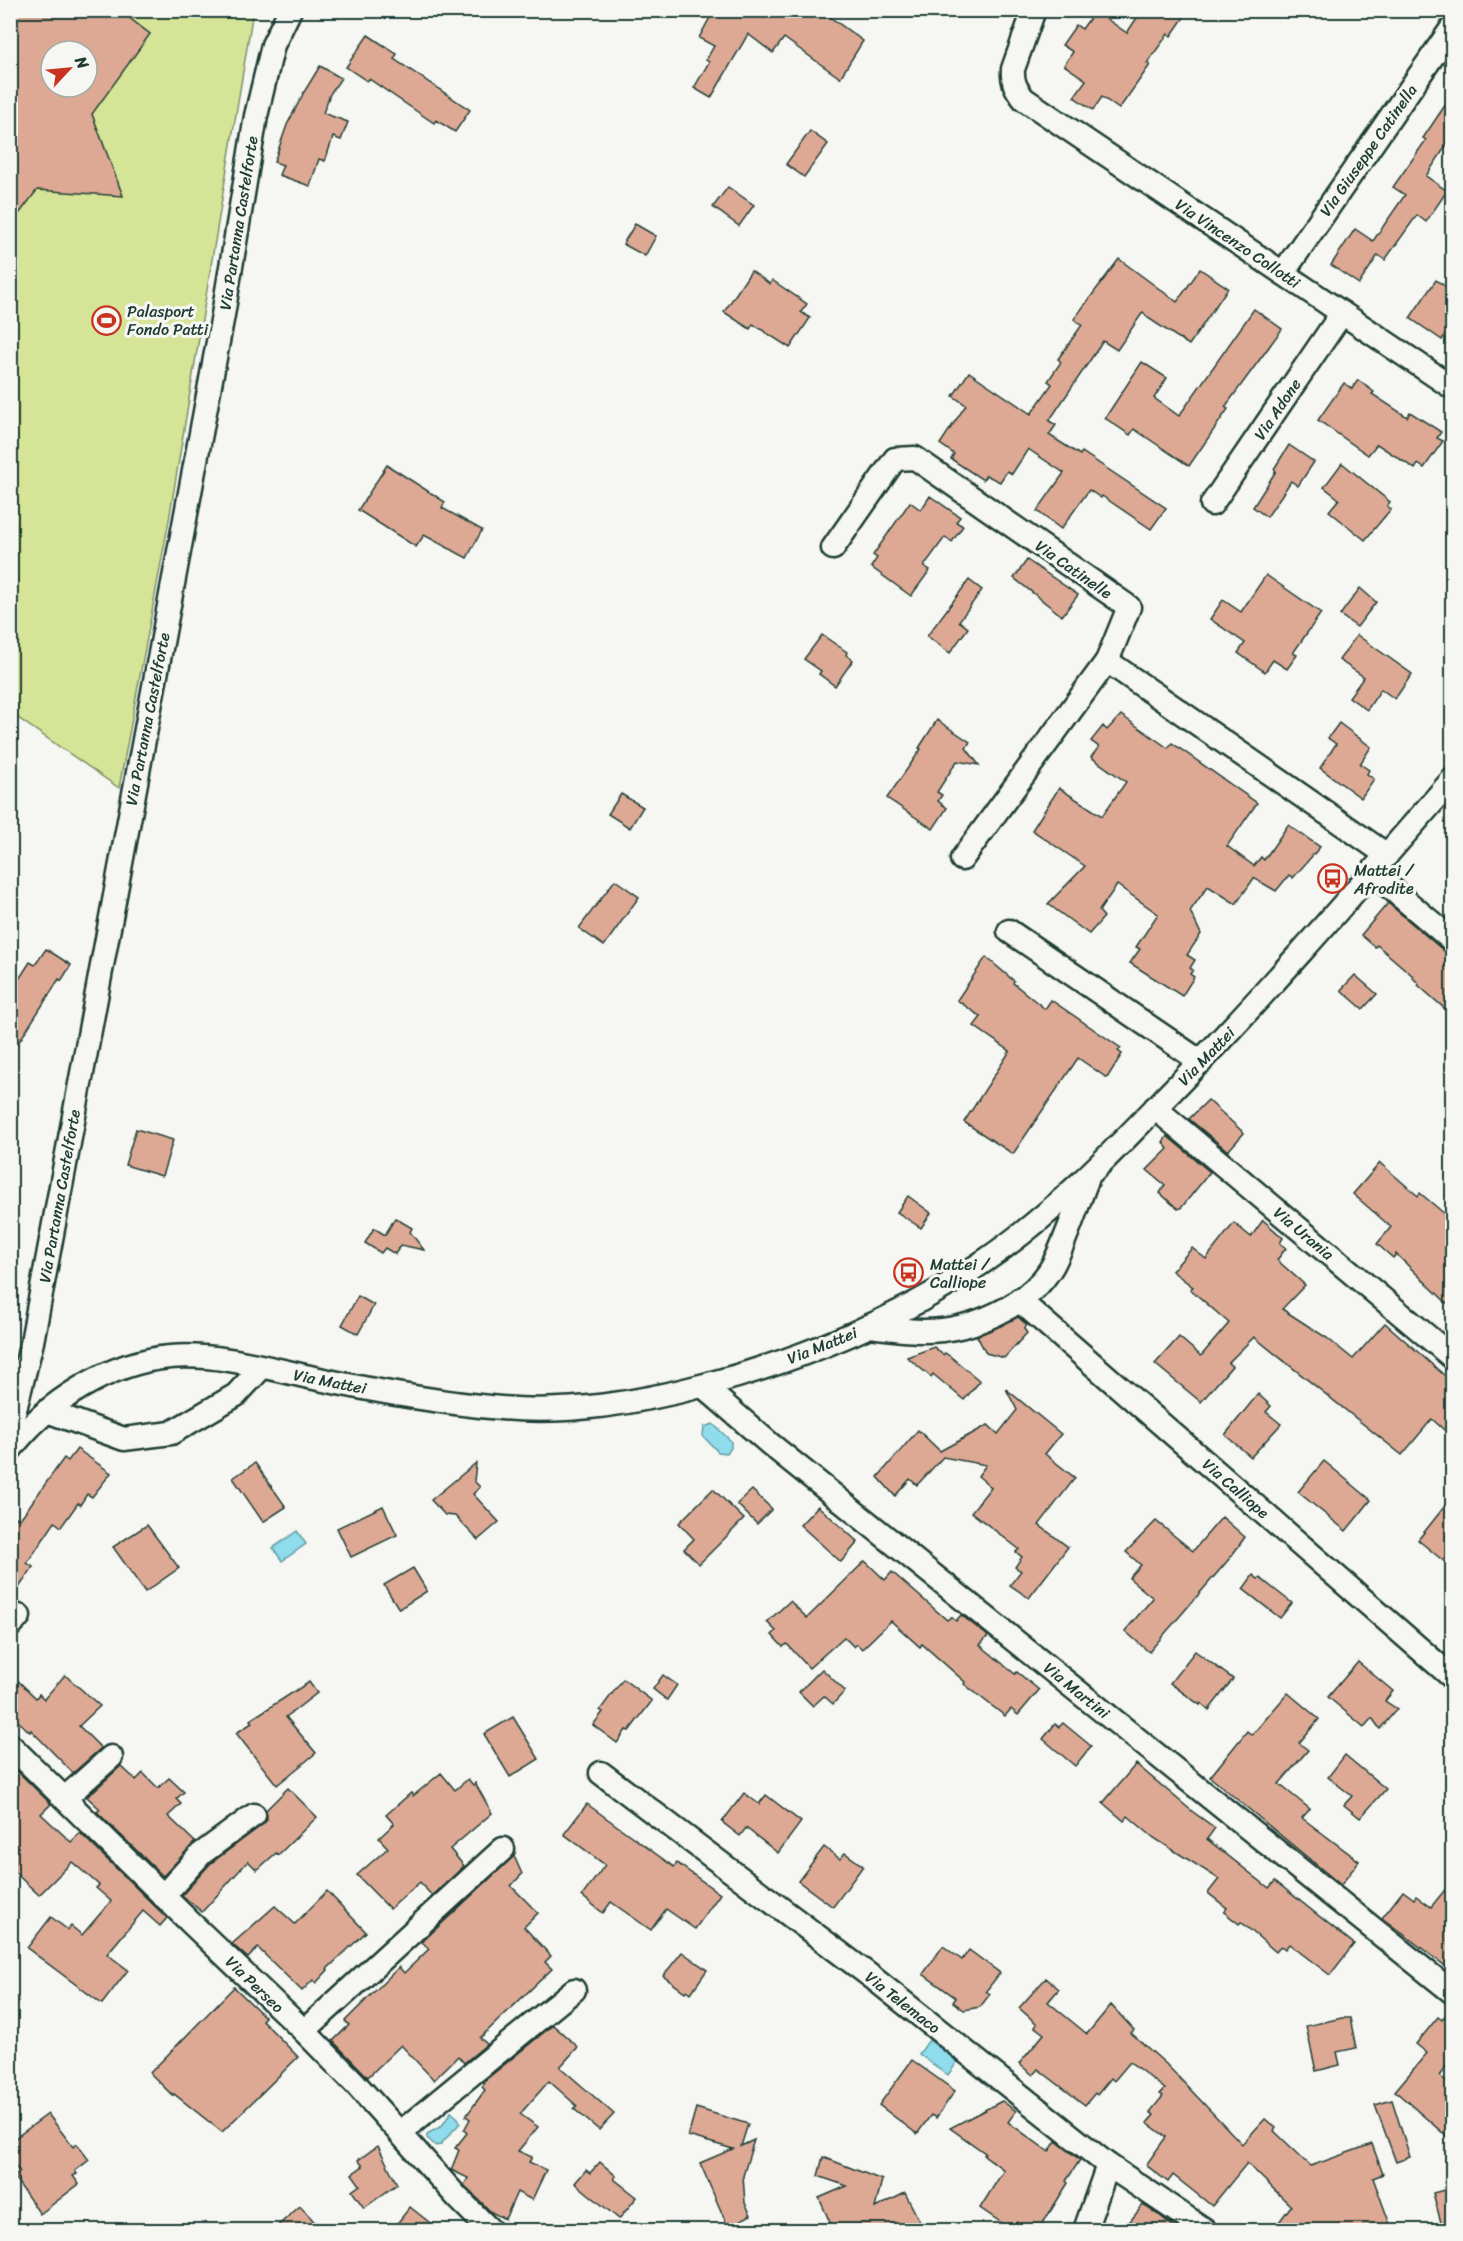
<svg xmlns="http://www.w3.org/2000/svg" width="1463" height="2241" viewBox="0 0 1463 2241" font-family="Sriracha,sans-serif">
<rect width="100%" height="100%" fill="#f6f6f2"/>
<filter id="ink" filterUnits="userSpaceOnUse"><feTurbulence type="fractalNoise" baseFrequency=".0167" numOctaves="2"/><feDisplacementMap in="SourceGraphic" scale="12" xChannelSelector="R" yChannelSelector="G"/><feConvolveMatrix kernelMatrix="1 2 1 2 8 2 1 2 1" color-interpolation-filters="sRGB"/></filter>
<g filter="url(#ink)">
<path fill="#d5e497" stroke="#7a9066" stroke-width="1.5" fill-rule="evenodd" d="M11,11h242l-84,509 -50,268 -108,-75zM51,51h36v36h-36z"/>
<g fill="#8edcec" stroke="#629ca2" stroke-width="1.5">
<polygon points="713,1424 731,1441 731,1448 727,1453 718,1452 703,1436 704,1427"/>
<polygon points="297,1531 306,1544 282,1561 273,1548"/>
<polygon points="929,2040 958,2061 948,2075 919,2054"/>
<polygon points="451,2112 458,2118 460,2123 440,2145 436,2146 427,2138 427,2134 442,2126"/>
</g>
<g fill="#dea994" stroke="#1f3d34" stroke-width="1.5" fill-rule="evenodd">
<path d="M10,10h109l31,24 -58,80 31,82 -86,-6 -27,36zM51,51h36v36h-36z"/>
<polygon points="714,10 820,10 863,41 840,78 784,38 773,53 748,34 711,98 694,88 709,62 706,60 714,46 699,38"/>
<polygon points="1142,10 1189,10 1171,36 1168,34 1147,63 1150,65 1119,109 1102,97 1093,110 1074,97 1086,80 1064,65 1073,52 1062,45 1076,25 1082,29 1095,11 1127,33"/>
<polygon points="368,35 397,54 394,59 470,110 455,132 436,120 434,123 369,79 367,81 346,67"/>
<polygon points="320,66 341,78 330,94 323,113 348,122 341,140 333,137 325,161 319,159 310,186 279,175 283,165 274,162 287,125 304,92"/>
<polygon points="1452,95 1452,137 1426,176 1447,191 1426,222 1417,215 1385,260 1378,255 1359,284 1331,265 1355,229 1373,241 1405,195 1393,187 1426,140 1423,138"/>
<polygon points="810,131 828,144 804,177 786,164"/>
<polygon points="728,187 754,205 739,226 713,207"/>
<polygon points="635,224 656,236 645,256 623,244"/>
<polygon points="1119,259 1177,302 1200,269 1228,288 1189,345 1148,318 1143,312 1117,350 1103,341 1049,421 1056,425 1049,435 1080,455 1082,452 1166,508 1151,529 1102,496 1101,498 1089,490 1061,529 1037,511 1064,473 1028,449 1012,474 1007,471 1000,482 986,475 983,480 951,459 954,454 940,444 966,405 953,396 969,372 1031,414 1052,384 1048,381 1061,362 1058,359 1082,325 1074,319"/>
<polygon points="751,271 770,284 772,280 807,304 801,312 810,318 790,348 753,324 750,329 724,312"/>
<polygon points="1436,280 1452,291 1452,323 1442,340 1410,318"/>
<polygon points="1254,309 1282,329 1225,407 1228,409 1189,466 1134,429 1130,435 1105,418 1142,362 1167,378 1154,398 1179,416"/>
<polygon points="1358,380 1374,392 1372,394 1407,417 1410,412 1441,432 1437,438 1443,441 1424,468 1418,464 1415,469 1377,444 1368,455 1318,420 1344,383 1352,389"/>
<polygon points="1289,445 1314,462 1298,486 1291,481 1267,517 1253,507 1276,471 1274,469"/>
<polygon points="1342,463 1390,502 1387,506 1391,509 1365,540 1329,511 1339,499 1324,487"/>
<polygon points="387,465 445,502 442,508 482,530 467,558 424,535 416,547 358,510"/>
<polygon points="930,496 960,517 956,522 963,526 952,542 945,537 924,566 930,570 911,596 871,567 877,558 873,555 910,502 921,510"/>
<polygon points="1027,560 1078,595 1062,616 1014,578"/>
<polygon points="1266,575 1321,613 1293,653 1297,655 1287,669 1273,660 1265,672 1238,653 1245,643 1210,619 1223,600 1241,612"/>
<polygon points="969,580 982,590 959,621 968,628 950,653 927,636"/>
<polygon points="1360,588 1376,602 1357,627 1340,615"/>
<polygon points="822,635 847,652 846,655 853,660 835,686 819,674 821,671 804,659"/>
<polygon points="1357,635 1412,674 1395,699 1381,689 1367,710 1349,697 1364,677 1339,660"/>
<polygon points="1121,715 1168,748 1172,743 1257,803 1227,846 1254,866 1261,857 1264,860 1288,825 1320,847 1293,878 1289,875 1276,891 1254,878 1236,904 1208,886 1190,911 1201,934 1187,955 1195,960 1190,968 1193,970 1190,974 1194,977 1182,996 1130,963 1140,949 1136,947 1158,914 1117,885 1099,911 1104,917 1089,934 1048,904 1085,866 1032,830 1059,788 1102,816 1126,782 1091,757 1099,747 1091,741 1103,726 1107,730"/>
<polygon points="937,720 970,742 966,748 979,765 957,761 937,792 942,795 938,801 947,808 933,829 887,798 921,749 919,748"/>
<polygon points="1339,723 1371,747 1360,764 1369,770 1367,774 1374,779 1361,798 1320,768 1336,744 1328,738"/>
<polygon points="621,794 643,807 630,828 608,814"/>
<polygon points="615,880 639,897 604,946 579,928"/>
<polygon points="1388,903 1443,950 1452,953 1452,1015 1418,985 1419,984 1412,977 1413,976 1377,945 1375,947 1361,935"/>
<polygon points="46,949 71,965 61,981 59,979 10,1056 10,993 30,962 35,965"/>
<polygon points="986,957 1014,981 1013,983 1045,1009 1051,1000 1121,1048 1118,1051 1122,1054 1107,1078 1078,1058 1013,1154 964,1122 1010,1051 974,1026 981,1017 957,1000"/>
<polygon points="1355,975 1377,994 1363,1009 1341,990"/>
<polygon points="1208,1100 1244,1133 1228,1151 1189,1119"/>
<polygon points="136,1129 173,1140 162,1176 125,1165"/>
<polygon points="1167,1136 1210,1172 1182,1207 1178,1209 1160,1193 1165,1185 1147,1170 1168,1149 1163,1142"/>
<polygon points="1380,1163 1418,1196 1420,1193 1452,1220 1452,1308 1396,1254 1393,1258 1377,1244 1391,1227 1353,1194"/>
<polygon points="908,1196 931,1213 921,1228 897,1212"/>
<polygon points="395,1218 412,1228 410,1232 424,1250 401,1245 395,1254 385,1248 381,1253 365,1243 374,1228 385,1235"/>
<polygon points="1263,1220 1283,1238 1280,1243 1286,1248 1277,1260 1305,1285 1282,1309 1327,1338 1353,1359 1385,1323 1452,1382 1452,1437 1432,1419 1402,1455 1254,1337 1228,1363 1232,1366 1201,1402 1155,1364 1179,1337 1201,1356 1229,1323 1190,1289 1193,1287 1172,1271 1192,1248 1206,1259 1234,1223 1251,1237"/>
<polygon points="358,1296 374,1305 358,1334 342,1325"/>
<polygon points="1018,1317 1027,1325 1024,1329 1027,1333 1004,1358 986,1353 977,1336"/>
<polygon points="934,1347 943,1355 945,1353 951,1357 980,1381 964,1400 933,1374 931,1377 907,1357"/>
<polygon points="1006,1389 1061,1434 1045,1454 1075,1478 1039,1525 1068,1547 1029,1598 1010,1585 1021,1571 1015,1567 1022,1557 1016,1552 1019,1549 971,1512 991,1487 978,1476 986,1465 943,1457 917,1485 910,1479 895,1496 878,1477 918,1430 940,1451 988,1425 998,1434 1017,1410"/>
<polygon points="1258,1394 1271,1406 1266,1412 1281,1424 1251,1457 1225,1435"/>
<polygon points="77,1449 111,1473 92,1497 87,1494 80,1505 78,1503 61,1527 55,1522 27,1563 33,1567 10,1601 10,1526 17,1517 20,1519 64,1458 68,1461"/>
<polygon points="1324,1461 1371,1500 1346,1531 1298,1492"/>
<polygon points="255,1463 286,1507 263,1522 233,1478"/>
<polygon points="476,1463 474,1481 480,1487 473,1494 499,1522 478,1540 455,1516 445,1515 431,1500"/>
<polygon points="713,1489 744,1519 699,1564 684,1549 694,1539 679,1523"/>
<polygon points="752,1490 772,1509 757,1524 737,1504"/>
<polygon points="1452,1497 1452,1568 1418,1540"/>
<polygon points="383,1506 397,1535 351,1557 337,1528"/>
<polygon points="818,1506 858,1542 841,1562 800,1525"/>
<polygon points="1222,1517 1245,1537 1230,1558 1149,1652 1125,1631 1153,1598 1129,1578 1141,1565 1126,1552 1156,1521 1193,1551"/>
<polygon points="147,1525 179,1568 145,1592 113,1547"/>
<polygon points="865,1561 885,1580 892,1572 947,1620 951,1617 956,1621 961,1615 988,1636 980,1645 1015,1674 1017,1672 1039,1690 1018,1715 1011,1709 1005,1716 964,1684 965,1682 922,1644 920,1647 891,1621 862,1649 857,1644 854,1647 844,1637 809,1668 787,1644 783,1647 772,1635 776,1631 767,1622 790,1601 807,1618"/>
<polygon points="413,1568 427,1591 399,1609 384,1585"/>
<polygon points="1253,1575 1258,1579 1260,1578 1292,1603 1280,1618 1243,1589"/>
<polygon points="1195,1651 1233,1679 1209,1710 1201,1703 1200,1705 1170,1683"/>
<polygon points="1358,1662 1393,1691 1385,1701 1397,1709 1380,1729 1372,1718 1364,1727 1328,1697"/>
<polygon points="822,1669 845,1691 833,1704 824,1696 813,1706 799,1692"/>
<polygon points="10,1673 36,1698 39,1694 44,1699 65,1675 100,1706 79,1726 101,1748 73,1773 31,1730 30,1732 10,1714"/>
<polygon points="663,1675 677,1685 667,1700 653,1689"/>
<polygon points="623,1679 652,1701 629,1731 626,1730 617,1743 593,1725 603,1712 600,1710"/>
<polygon points="309,1682 317,1693 286,1717 316,1753 277,1785 236,1733 252,1723 250,1720"/>
<polygon points="1288,1693 1319,1719 1299,1743 1308,1750 1279,1784 1310,1809 1302,1818 1359,1861 1341,1885 1210,1777 1247,1731 1252,1735"/>
<polygon points="513,1717 539,1759 510,1777 484,1734"/>
<polygon points="1063,1723 1091,1746 1075,1766 1043,1739 1055,1724 1059,1727"/>
<polygon points="1345,1755 1386,1789 1360,1818 1344,1805 1352,1796 1328,1777"/>
<polygon points="10,1764 51,1804 41,1814 71,1842 80,1833 167,1918 160,1926 143,1911 107,1954 128,1970 102,2004 27,1948 51,1917 68,1930 71,1926 82,1935 111,1901 96,1888 99,1885 72,1862 39,1895 10,1868"/>
<polygon points="1136,1764 1193,1812 1215,1828 1207,1839 1269,1888 1275,1881 1354,1944 1330,1975 1289,1944 1285,1949 1281,1946 1276,1952 1241,1922 1239,1924 1224,1912 1227,1908 1208,1893 1219,1879 1154,1838 1128,1816 1124,1821 1103,1803"/>
<polygon points="121,1766 136,1780 143,1773 158,1788 169,1778 184,1792 176,1799 181,1804 168,1816 195,1842 163,1876 97,1812 100,1809 87,1797"/>
<polygon points="441,1773 455,1790 468,1779 473,1785 475,1783 492,1813 450,1849 464,1866 432,1896 420,1882 390,1909 357,1875 388,1848 379,1838 394,1824 386,1815 411,1793 413,1796"/>
<polygon points="288,1788 317,1817 278,1855 276,1853 257,1870 248,1861 202,1912 182,1895 210,1864 262,1825 267,1820 266,1810"/>
<polygon points="744,1793 759,1804 766,1795 801,1822 778,1853 746,1828 740,1836 722,1822"/>
<polygon points="587,1804 674,1867 677,1863 720,1894 695,1929 666,1909 651,1930 611,1902 603,1913 582,1896 605,1865 564,1834"/>
<polygon points="824,1847 840,1859 845,1853 863,1866 833,1907 798,1881"/>
<polygon points="514,1856 522,1874 511,1886 538,1913 524,1927 551,1956 545,1962 552,1969 480,2038 487,2044 464,2063 458,2056 434,2080 401,2045 368,2077 333,2041 349,2025 345,2021 399,1967 404,1973 429,1949 422,1942"/>
<polygon points="1452,1881 1452,1971 1382,1918 1403,1891 1414,1899 1416,1896 1431,1907"/>
<polygon points="327,1891 366,1932 327,1969 328,1970 316,1983 313,1980 302,1991 258,1948 248,1958 232,1944 275,1906 295,1924"/>
<polygon points="943,1946 962,1960 969,1950 1000,1973 986,1991 990,1994 980,2007 964,2010 953,2002 956,1998 923,1974"/>
<polygon points="682,1952 707,1970 691,1993 687,1990 685,1992 663,1976"/>
<polygon points="1046,1978 1059,1989 1048,2002 1087,2034 1111,2005 1134,2030 1131,2033 1166,2064 1242,2144 1265,2119 1276,2128 1274,2131 1311,2166 1372,2144 1383,2174 1373,2178 1392,2230 1273,2230 1291,2206 1247,2163 1212,2206 1173,2175 1168,2182 1146,2165 1166,2137 1147,2123 1154,2115 1150,2112 1163,2096 1160,2094 1165,2089 1130,2062 1114,2081 1111,2078 1097,2095 1095,2093 1085,2105 1038,2069 1033,2075 1019,2064 1044,2034 1035,2027 1037,2024 1019,2008"/>
<polygon points="234,1987 265,2017 262,2020 298,2057 222,2132 174,2094 173,2096 150,2073"/>
<polygon points="1452,2006 1452,2059 1439,2076 1452,2087 1452,2141 1395,2091 1427,2053 1416,2044 1438,2017 1442,2020"/>
<polygon points="1342,2018 1350,2018 1356,2048 1337,2052 1340,2065 1316,2071 1306,2026"/>
<polygon points="553,2025 578,2047 560,2067 614,2114 599,2130 574,2109 577,2106 549,2081 520,2114 538,2127 518,2151 532,2157 529,2162 546,2170 532,2200 517,2192 505,2219 491,2212 464,2185 468,2178 451,2170 459,2150 455,2148 467,2133 464,2130 470,2119 466,2116 485,2090 482,2087 485,2083 483,2082"/>
<polygon points="912,2060 955,2091 936,2118 931,2115 917,2134 879,2105"/>
<polygon points="1392,2100 1410,2157 1396,2162 1375,2105"/>
<polygon points="1002,2101 1016,2111 1008,2122 1049,2152 1056,2141 1080,2160 1066,2181 1068,2183 1040,2228 1032,2224 1029,2230 1017,2222 1012,2230 980,2208 1004,2170 984,2155 985,2153 950,2128"/>
<polygon points="696,2108 748,2124 741,2146 754,2140 743,2176 745,2203 751,2215 728,2227 700,2163 733,2149 688,2136"/>
<polygon points="48,2114 73,2147 77,2144 89,2160 75,2171 77,2174 73,2176 79,2184 40,2214 14,2177 20,2172 10,2160 10,2142"/>
<polygon points="378,2146 397,2184 364,2208 352,2191 360,2185 352,2174 363,2166 358,2160"/>
<polygon points="823,2157 882,2180 875,2208 905,2193 924,2230 829,2230 833,2229 819,2198 847,2186 818,2176"/>
<polygon points="600,2162 616,2176 614,2179 637,2197 619,2219 575,2183 586,2170 590,2173"/>
<polygon points="1452,2188 1452,2230 1443,2230 1433,2193"/>
<polygon points="1143,2205 1159,2215 1178,2230 1123,2230"/>
<polygon points="300,2206 322,2230 273,2230"/>
<polygon points="410,2207 439,2230 392,2230"/>
</g>
<g fill="none" stroke-linecap="round" stroke-linejoin="round">
<defs>
<g id="minor">
<path d="M1034,10l-21,59c-1,13 3,20 11,30l428,288"/>
<polyline points="1283,273 1452,28"/>
<polyline points="1212,504 1342,313"/>
<polyline points="833,548 895,459 915,458 1129,607 1107,661 1387,855"/>
<polyline points="962,859 1107,661"/>
<polyline points="1372,872 1452,940"/>
<polyline points="1009,931 1201,1062"/>
<polyline points="1155,1108 1452,1357"/>
<polyline points="1019,1300 1452,1677"/>
<path d="M869,1326c18,2 37,5 55,5 46,0 105,-24 129,-66 14,-27 23,-57 34,-85"/>
<polyline points="703,1386 770,1444 1452,1992"/>
<polyline points="47,1411 124,1439 171,1433 236,1395 262,1367"/>
<polyline points="10,1429 32,1342 223,315 256,116 273,45 290,10"/>
<path d="M10,1450c36,-48 100,-88 160,-93 48,-4 97,11 144,21 61,13 124,25 187,30 69,6 136,-5 204,-23 96,-25 199,-68 281,-125 67,-46 122,-103 178,-161 100,-102 194,-211 288,-319"/>
<polyline points="10,1626 19,1616"/>
<polyline points="10,1745 192,1924 304,2031 355,2083 458,2198 490,2230"/>
<polyline points="601,1773 873,1978 1108,2165 1205,2230"/>
<polyline points="65,1798 111,1757"/>
<polyline points="163,1896 201,1854 254,1815"/>
<polyline points="304,2031 503,1849"/>
<polyline points="401,2132 574,1990"/>
<polyline points="1085,2230 1108,2165"/>
</g>
</defs>
<use href="#minor" stroke="#1f3d34" stroke-width="27"/>
<use href="#minor" stroke="#f6f6f2" stroke-width="22"/>
</g>
</g>
<defs>
<symbol id="stadium-ring" viewBox="-11 -11 22 22"><circle r="9.5" fill="#f6f6f2" stroke="#c8321e" stroke-width="1.5"/><path d="M0-5a6.5 5 0 1 0 0 10a6.5 5 0 1 0 0-10ZM-3.5-1.8h7v3.6h-7Z" fill="#c8321e"/></symbol>
<symbol id="bus-ring" viewBox="-11 -11 22 22"><circle r="9.5" fill="#f6f6f2" stroke="#c8321e" stroke-width="1.5"/><path d="M-5-6H5V4H4V6H2V4H-2V6H-4V4H-5ZM-3.5-4V0h7V-4ZM-3.5 1.2v1.5H-2V1.2ZM2 1.2v1.5H3.5V1.2Z" fill="#c8321e"/></symbol>
</defs>
<g fill-rule="evenodd">
<use href="#stadium-ring" x="90" y="304" width="33" height="33"/>
<use href="#bus-ring" x="1316" y="862" width="33" height="33"/>
<use href="#bus-ring" x="892" y="1256" width="33" height="33"/>
</g>
<g text-anchor="middle" stroke-width="6" stroke-linejoin="round" paint-order="stroke">
<g font-size="16" fill="#1f3d34" stroke="#f6f6f2">
<text transform="translate(1368 150) rotate(-55)" y="6">Via Giuseppe Catinella</text>
<text transform="translate(238 223) rotate(-81)" y="6">Via Partanna Castelforte</text>
<text transform="translate(1238 243) rotate(34)" y="6">Via Vincenzo Collotti</text>
<text transform="translate(1277 409) rotate(-56)" y="6">Via Adone</text>
<text transform="translate(1074 569) rotate(35)" y="6">Via Catinelle</text>
<text transform="translate(147 719) rotate(-79)" y="6">Via Partanna Castelforte</text>
<text transform="translate(1206 1056) rotate(-46)" y="6">Via Mattei</text>
<text transform="translate(59 1196) rotate(-80)" y="6">Via Partanna Castelforte</text>
<text transform="translate(1304 1233) rotate(40)" y="6">Via Urania</text>
<text transform="translate(822 1345) rotate(-22)" y="6">Via Mattei</text>
<text transform="translate(330 1381) rotate(11)" y="6">Via Mattei</text>
<text transform="translate(1236 1488) rotate(41)" y="6">Via Calliope</text>
<text transform="translate(1077 1690) rotate(39)" y="6">Via Martini</text>
<text transform="translate(255 1984) rotate(44)" y="6">Via Perseo</text>
<text transform="translate(903 2002) rotate(38)" y="6">Via Telemaco</text>
</g>
<g font-size="16" fill="#1f3d34" stroke="#f6f6f2" text-anchor="start">
<text x="127" y="317">Palasport<tspan x="127" dy="18">Fondo Patti</tspan></text>
<text x="1354" y="876">Mattei /<tspan x="1354" dy="18">Afrodite</tspan></text>
<text x="930" y="1270">Mattei /<tspan x="930" dy="18">Calliope</tspan></text>
</g>
</g>
<rect width="1463" height="2241" fill="none" stroke="#f6f6f2" stroke-width="36"/>
<rect x="18" y="18" width="1427" height="2205" fill="none" stroke="#1f3d34" stroke-width="2" filter="url(#ink)"/>
<g transform="translate(69 69) rotate(64)"><circle r="28" fill="#f6f6f2" stroke="#a0aca6" stroke-width="1.5"/>
<path d="M0-4.5L10 22L0 15L-10 22Z" fill="#c8321e"/>
<text y="-9" font-size="16" font-weight="bold" text-anchor="middle" fill="#1f3d34">N</text>
</g>
</svg>
